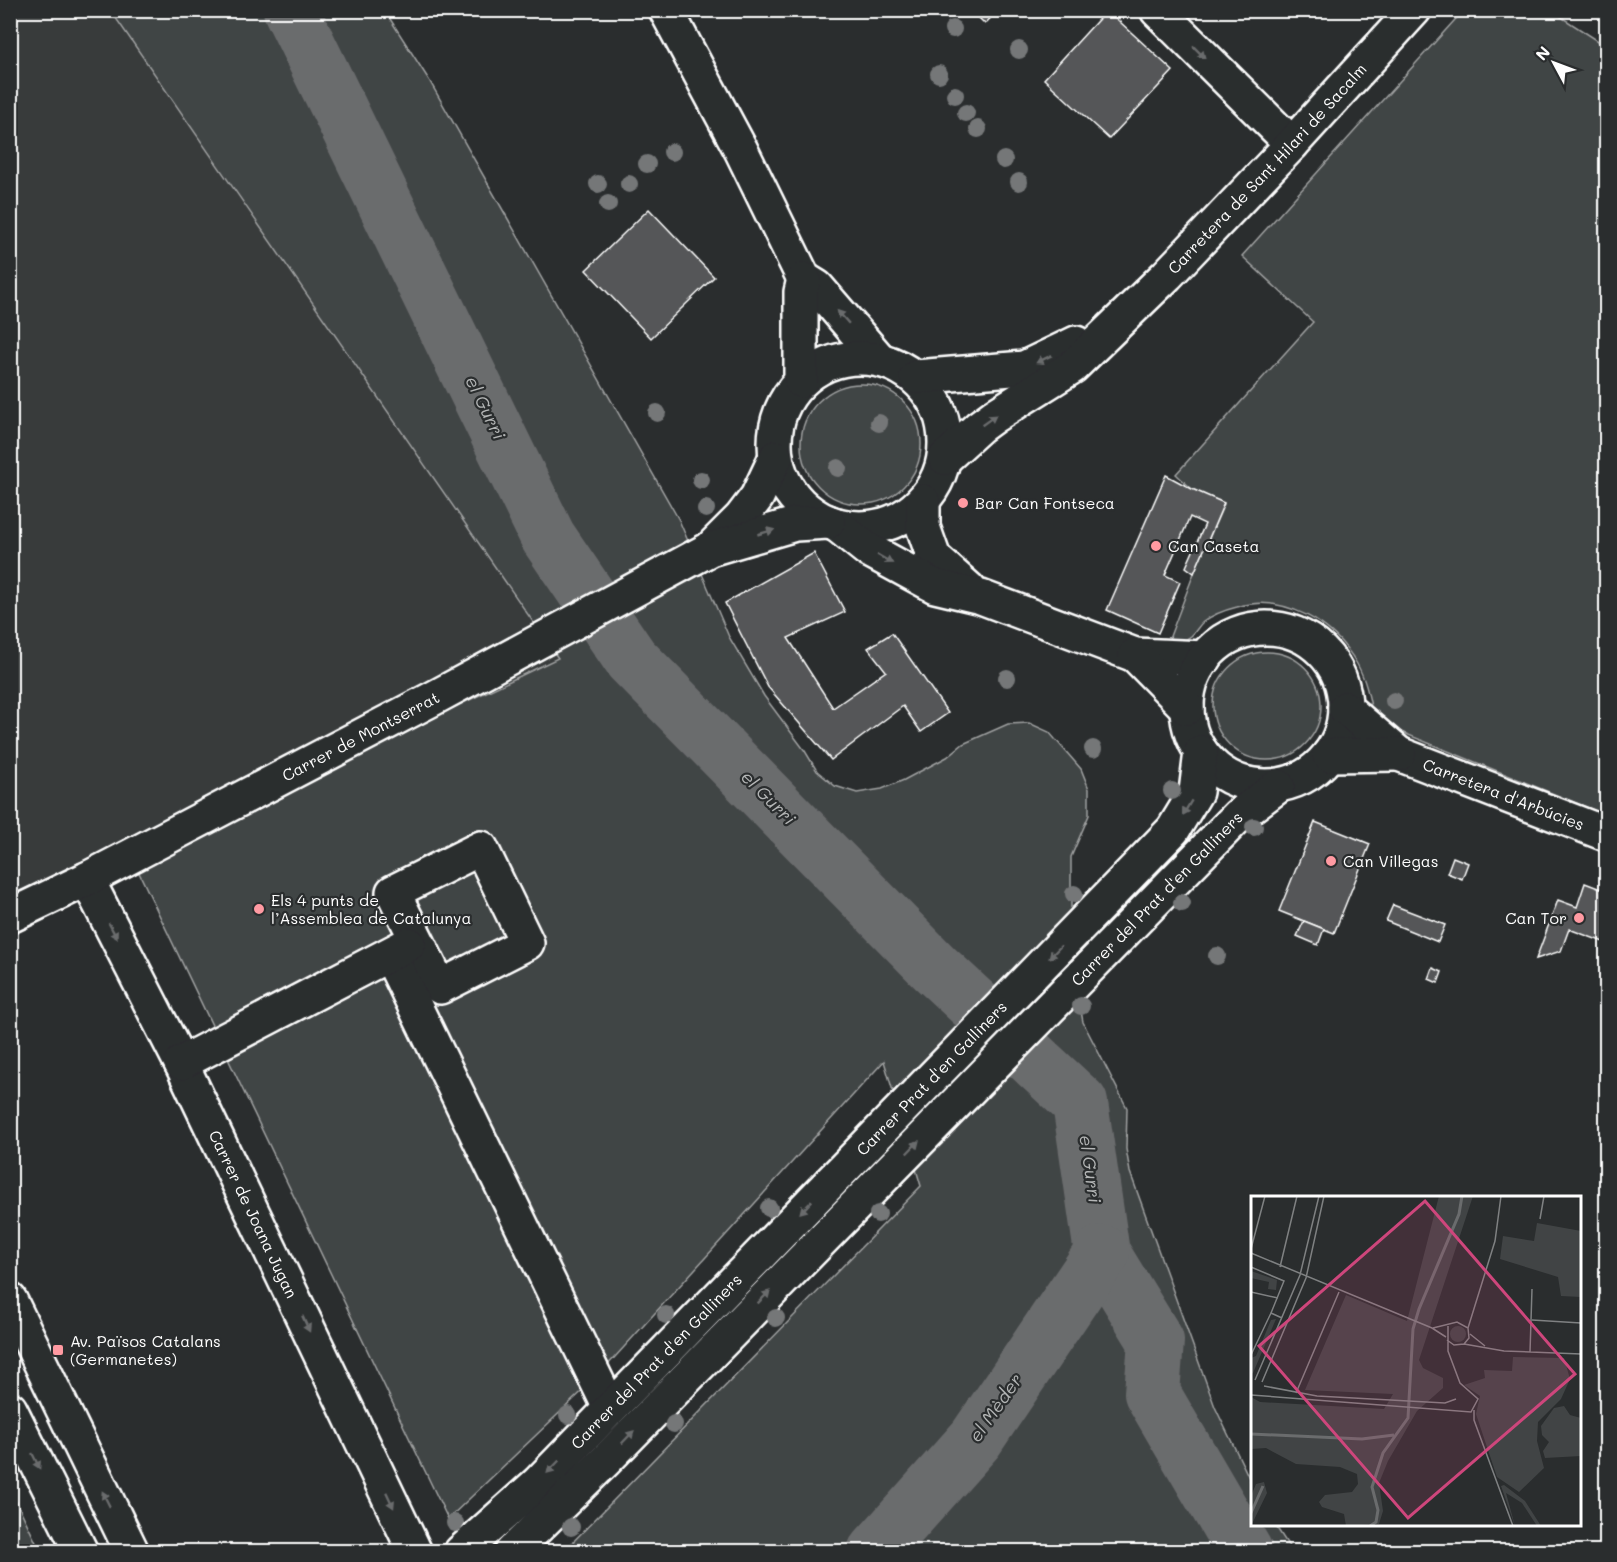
<svg xmlns="http://www.w3.org/2000/svg" width="1617" height="1562" viewBox="0 0 1617 1562" font-family="Mali,sans-serif">
<rect width="100%" height="100%" fill="#2a2d2e"/>
<filter id="ink" filterUnits="userSpaceOnUse"><feTurbulence type="fractalNoise" baseFrequency=".0167" numOctaves="2"/><feDisplacementMap in="SourceGraphic" scale="12" xChannelSelector="R" yChannelSelector="G"/><feConvolveMatrix kernelMatrix="1 2 1 2 8 2 1 2 1" color-interpolation-filters="sRGB"/></filter>
<g filter="url(#ink)">
<polygon fill="#373a3b" points="11,11 111,11 558,658 11,918"/>
<g fill="#414445" stroke="#a0a2a2" stroke-width="1.5">
<polygon points="111,11 385,11 429,80 679,520 729,637 764,696 805,751 817,771 835,786 857,793 882,789 904,780 947,757 963,744 1008,724 1029,723 1049,732 1081,769 1089,789 1089,815 1071,857 1071,956 1083,1022 1127,1108 1126,1149 1130,1172 1215,1407 1252,1484 1252,1524 1275,1525 1292,1551 564,1551 921,1186 884,1061 595,1379 448,1519 133,860 558,658"/>
<path d="M1463,11h89l54,35v769l-232,-94c-4,-19 -7,-39 -17,-57 -23,-41 -73,-71 -120,-57 -12,3 -25,8 -34,15 -5,4 -7,10 -12,14 -8,6 -16,8 -25,11l28,-74 30,-69 -32,-15 -16,-15 137,-152 -71,-66z"/>
<circle cx="861" cy="444" r="60"/>
<circle cx="1267" cy="706" r="54"/>
<polygon points="10,1490 11,1490 40,1551 11,1551"/>
</g>
<g fill="none" stroke-linecap="round" stroke-linejoin="round">
<g stroke="#6a6c6d" stroke-width="56">
<polyline points="291,10 548,537 631,659 935,968 1080,1103 1102,1253 1156,1341 1152,1393 1245,1552"/>
<polyline points="875,1552 976,1439 1102,1253"/>
</g>
</g>
<g fill="#555758" stroke="#fff" stroke-width="1.5">
<polygon points="971,10 998,10 985,24"/>
<polygon points="1107,10 1173,71 1109,139 1044,79"/>
<polygon points="649,209 714,277 651,338 586,270"/>
<polygon points="1166,475 1192,489 1224,503 1194,573 1186,567 1205,524 1190,517 1165,575 1180,582 1158,633 1107,610"/>
<polygon points="814,553 845,612 788,638 833,708 886,671 868,648 892,633 948,713 921,732 903,706 831,760 768,687 725,603"/>
<polygon points="1315,822 1370,844 1334,933 1279,911"/>
<polygon points="1453,857 1468,863 1462,879 1447,873"/>
<polygon points="1585,883 1606,891 1606,943 1569,929 1561,951 1536,959 1558,900 1577,907"/>
<polygon points="1393,905 1445,925 1438,942 1386,921"/>
<polygon points="1304,921 1324,929 1318,945 1297,936"/>
<polygon points="1433,968 1442,972 1438,983 1429,979"/>
</g>
<g fill="none" stroke-linecap="round" stroke-linejoin="round">
<defs>
<g id="minor">
<polyline points="666,10 741,150 804,279 817,287 879,359"/>
<polyline points="1157,10 1292,144"/>
<circle cx="860" cy="443" r="85"/>
<polyline points="916,377 1024,368 1076,343"/>
<polyline points="801,381 801,292 804,279"/>
<path id="s1" d="M945,458l34,-31 15,-11 78,-49 95,-92 125,-131 122,-134"/>
<polyline points="923,501 923,527 934,558 969,589"/>
<polyline points="837,525 867,549 935,586 981,597 1135,655 1205,658"/>
<polyline points="714,545 741,518 757,497 776,457"/>
<circle cx="1266" cy="707" r="79"/>
<polyline points="1135,655 1187,708"/>
<path id="s2" d="M1345,708l54,46 207,80"/>
<polyline points="1329,755 1399,754"/>
<polygon points="481,848 527,943 440,987 393,892"/>
<path id="s3" d="M87,879l94,184 234,489"/>
<path id="s4" d="M10,916l77,-37 345,-180 278,-150 85,-25 33,-2"/>
<polyline points="390,955 610,1408"/>
<polyline points="181,1063 409,944"/>
<polyline points="10,1300 132,1552"/>
<polyline points="10,1409 81,1552"/>
<path id="s5" d="M461,1552l77,-69 635,-653 23,-38 5,-40"/>
<path id="s6" d="M512,1552l93,-91 633,-645 40,-30"/>
</g>
</defs>
<use href="#minor" stroke="#fff" stroke-width="38"/>
<use href="#minor" stroke="#2a2d2e" stroke-width="33"/>
</g>
<g fill="#757778">
<circle cx="953" cy="29" r="9"/>
<circle cx="1019" cy="50" r="9"/>
<circle cx="939" cy="74" r="9"/>
<circle cx="955" cy="95" r="9"/>
<circle cx="966" cy="113" r="9"/>
<circle cx="978" cy="129" r="9"/>
<circle cx="672" cy="152" r="9"/>
<circle cx="1004" cy="160" r="9"/>
<circle cx="647" cy="164" r="9"/>
<circle cx="1019" cy="182" r="9"/>
<circle cx="598" cy="184" r="9"/>
<circle cx="629" cy="184" r="9"/>
<circle cx="608" cy="204" r="9"/>
<circle cx="657" cy="413" r="9"/>
<circle cx="879" cy="423" r="9"/>
<circle cx="838" cy="468" r="9"/>
<circle cx="701" cy="480" r="9"/>
<circle cx="706" cy="509" r="9"/>
<circle cx="1007" cy="678" r="9"/>
<circle cx="1394" cy="701" r="9"/>
<circle cx="1093" cy="749" r="9"/>
<circle cx="1172" cy="791" r="9"/>
<circle cx="1254" cy="827" r="9"/>
<circle cx="1074" cy="894" r="9"/>
<circle cx="1182" cy="903" r="9"/>
<circle cx="1217" cy="956" r="9"/>
<circle cx="1081" cy="1006" r="9"/>
<circle cx="769" cy="1208" r="9"/>
<circle cx="878" cy="1214" r="9"/>
<circle cx="666" cy="1315" r="9"/>
<circle cx="776" cy="1318" r="9"/>
<circle cx="568" cy="1415" r="9"/>
<circle cx="674" cy="1424" r="9"/>
<circle cx="455" cy="1523" r="9"/>
<circle cx="571" cy="1527" r="9"/>
</g>
<defs><path id="oneway-solid" d="M-6-.8H1V-3.2L6.5 0L1 3.2V.8H-6Z" transform="scale(1.5)"/></defs>
<g fill="#6a6c6d">
<use href="#oneway-solid" transform="translate(1199 52) rotate(45)"/>
<use href="#oneway-solid" transform="translate(843 317) rotate(-131)"/>
<use href="#oneway-solid" transform="translate(1044 359) rotate(154)"/>
<use href="#oneway-solid" transform="translate(989 420) rotate(-35)"/>
<use href="#oneway-solid" transform="translate(766 532) rotate(-16)"/>
<use href="#oneway-solid" transform="translate(885 559) rotate(29)"/>
<use href="#oneway-solid" transform="translate(1187 808) rotate(121)"/>
<use href="#oneway-solid" transform="translate(113 931) rotate(62)"/>
<use href="#oneway-solid" transform="translate(1055 952) rotate(134)"/>
<use href="#oneway-solid" transform="translate(913 1147) rotate(-46)"/>
<use href="#oneway-solid" transform="translate(806 1207) rotate(134)"/>
<use href="#oneway-solid" transform="translate(764 1297) rotate(-45)"/>
<use href="#oneway-solid" transform="translate(306 1324) rotate(65)"/>
<use href="#oneway-solid" transform="translate(628 1437) rotate(-46)"/>
<use href="#oneway-solid" transform="translate(36 1461) rotate(64)"/>
<use href="#oneway-solid" transform="translate(553 1467) rotate(134)"/>
<use href="#oneway-solid" transform="translate(106 1499) rotate(-116)"/>
<use href="#oneway-solid" transform="translate(390 1500) rotate(65)"/>
</g>
</g>
<g fill="#ff9aa2" stroke="#2a2d2e" stroke-width="2">
<circle cx="963" cy="503" r="6"/>
<circle cx="1156" cy="546" r="6"/>
<circle cx="1331" cy="861" r="6"/>
<circle cx="259" cy="909" r="6"/>
<circle cx="1579" cy="918" r="6"/>
<rect x="52" y="1344" width="12" height="12" rx="3"/>
</g>
<g text-anchor="middle" stroke-width="4.5" stroke-linejoin="round" paint-order="stroke">
<g font-size="16" fill="#fff" stroke="#2a2d2e">
<text dy="6" stroke="none"><textPath href="#s1" startOffset="435">Carretera de Sant Hilari de Sacalm</textPath></text>
<text dy="6" stroke="none"><textPath href="#s4" startOffset="394">Carrer de Montserrat</textPath></text>
<text dy="6" stroke="none"><textPath href="#s2" startOffset="183">Carretera d'Arbúcies</textPath></text>
<text dy="6" stroke="none"><textPath href="#s6" startOffset="918">Carrer del Prat d'en Galliners</textPath></text>
<text dy="6" stroke="none"><textPath href="#s5" startOffset="668">Carrer Prat d'en Galliners</textPath></text>
<text dy="6" stroke="none"><textPath href="#s3" startOffset="374">Carrer de Joana Jugan</textPath></text>
<text dy="6" stroke="none"><textPath href="#s5" startOffset="273">Carrer del Prat d'en Galliners</textPath></text>
</g>
<g font-size="16" fill="#fff" stroke="#2a2d2e" text-anchor="start">
<text x="975" y="509">Bar Can Fontseca</text>
<text x="1168" y="552">Can Caseta</text>
<text x="1343" y="867">Can Villegas</text>
<text x="271" y="906">Els 4 punts de<tspan x="271" dy="18">l’Assemblea de Catalunya</tspan></text>
<text x="1567" y="924" text-anchor="end">Can Tor</text>
<text x="70" y="1347">Av. Països Catalans<tspan x="70" dy="18">(Germanetes)</tspan></text>
</g>
<g font-size="18" font-style="italic" fill="#b4b6b6" stroke="#2a2d2e">
<text transform="translate(485 408) rotate(64)" y="6">el Gurri</text>
<text transform="translate(768 798) rotate(45)" y="6">el Gurri</text>
<text transform="translate(1090 1169) rotate(82)" y="6">el Gurri</text>
<text transform="translate(996 1408) rotate(-55)" y="6">el Mèder</text>
</g>
</g>
<g transform="translate(1251 1196)">
<rect width="330" height="330" fill="#2a2d2e"/>
<path d="M188,0h34l-54,164 4,8 20,10v10l-26,23 -29,50 -9,22 4,28 -4,13 -33,2 -2,-12 -22,-7 -3,-5 6,-7 27,-3 6,-8 -1,-10 -17,-7 -44,-3 -30,-16 -15,1v-52l9,5 124,7 9,-15 -88,-4 41,-95 61,26zM286,27l44,8v66l-20,-1 -3,-19 -58,-18 3,-23 31,5zM0,75l26,9 -1,10 -8,-1 1,-7 -18,-4zM25,123l-23,54 -2,1v-16l5,-2 15,-36zM199 138a8 8 0 1 1 16 0a8 8 0 1 1-16 0ZM262,161l51,1 6,21 -9,20 -23,23 -1,19 7,27 -25,24 -22,-15 -21,-63 4,-18 -16,-11 21,-7 -1,-8 28,1zM313,210l6,9 11,3v38l-36,2 -2,-7 6,-9 -7,-7 -1,-9 13,-18zM13,286l3,11 -16,33v-30l5,-12zM253,289l21,16 16,25h-4l-15,-23 -16,-10 9,33 -14,-40z" fill="#414445"/>
<path fill="none" stroke="#6a6c6d" stroke-width="3" d="M0,238l111,5 32,-4M0,317l12,-27M119,330l6,-4 2,-12 -6,-23 11,-34 25,-35 5,-89 6,-20 40,-95 3,-18"/>
<path fill="none" stroke="#7f8182" stroke-width="1.5" d="M289,23l4,-23M0,53l14,-53M0,57l181,75 14,9M0,71l33,14 -13,32 11,5M29,71l17,-71M0,96l27,6M281,124l49,3M182,132l24,-6 11,6 1,10 -5,6 -10,1 -7,-5M217,132l27,-87 6,-45M219,138l15,12M213,148l40,7 77,3M279,156l2,-63M0,159l20,-42M4,184l45,-105 19,-79M11,186l44,-104 18,-82M13,190l53,10 128,7 11,-4M45,197l43,-101M0,199l220,17 7,-13 -18,-16 -12,-32v-25M223,214v10l39,106"/>
<path fill="#ce467c" fill-opacity="0.15" stroke="#ce467c" stroke-width="3" d="M174,5l150,173 -167,144 -149,-172z"/>
<rect width="330" height="330" fill="none" stroke="#fff" stroke-width="3"/>
</g>
<rect width="1617" height="1562" fill="none" stroke="#2a2d2e" stroke-width="36"/>
<rect x="18" y="18" width="1581" height="1526" fill="none" stroke="#fff" stroke-width="2" filter="url(#ink)"/>
<g transform="translate(1554 63) rotate(311)" stroke="#2a2d2e" stroke-width="4.5" paint-order="stroke">
<path d="M0-4.5L10 22L0 15L-10 22Z" fill="#ffffff"/>
<text y="-9" font-size="16" font-weight="bold" text-anchor="middle" fill="#ffffff">N</text>
</g>
</svg>
